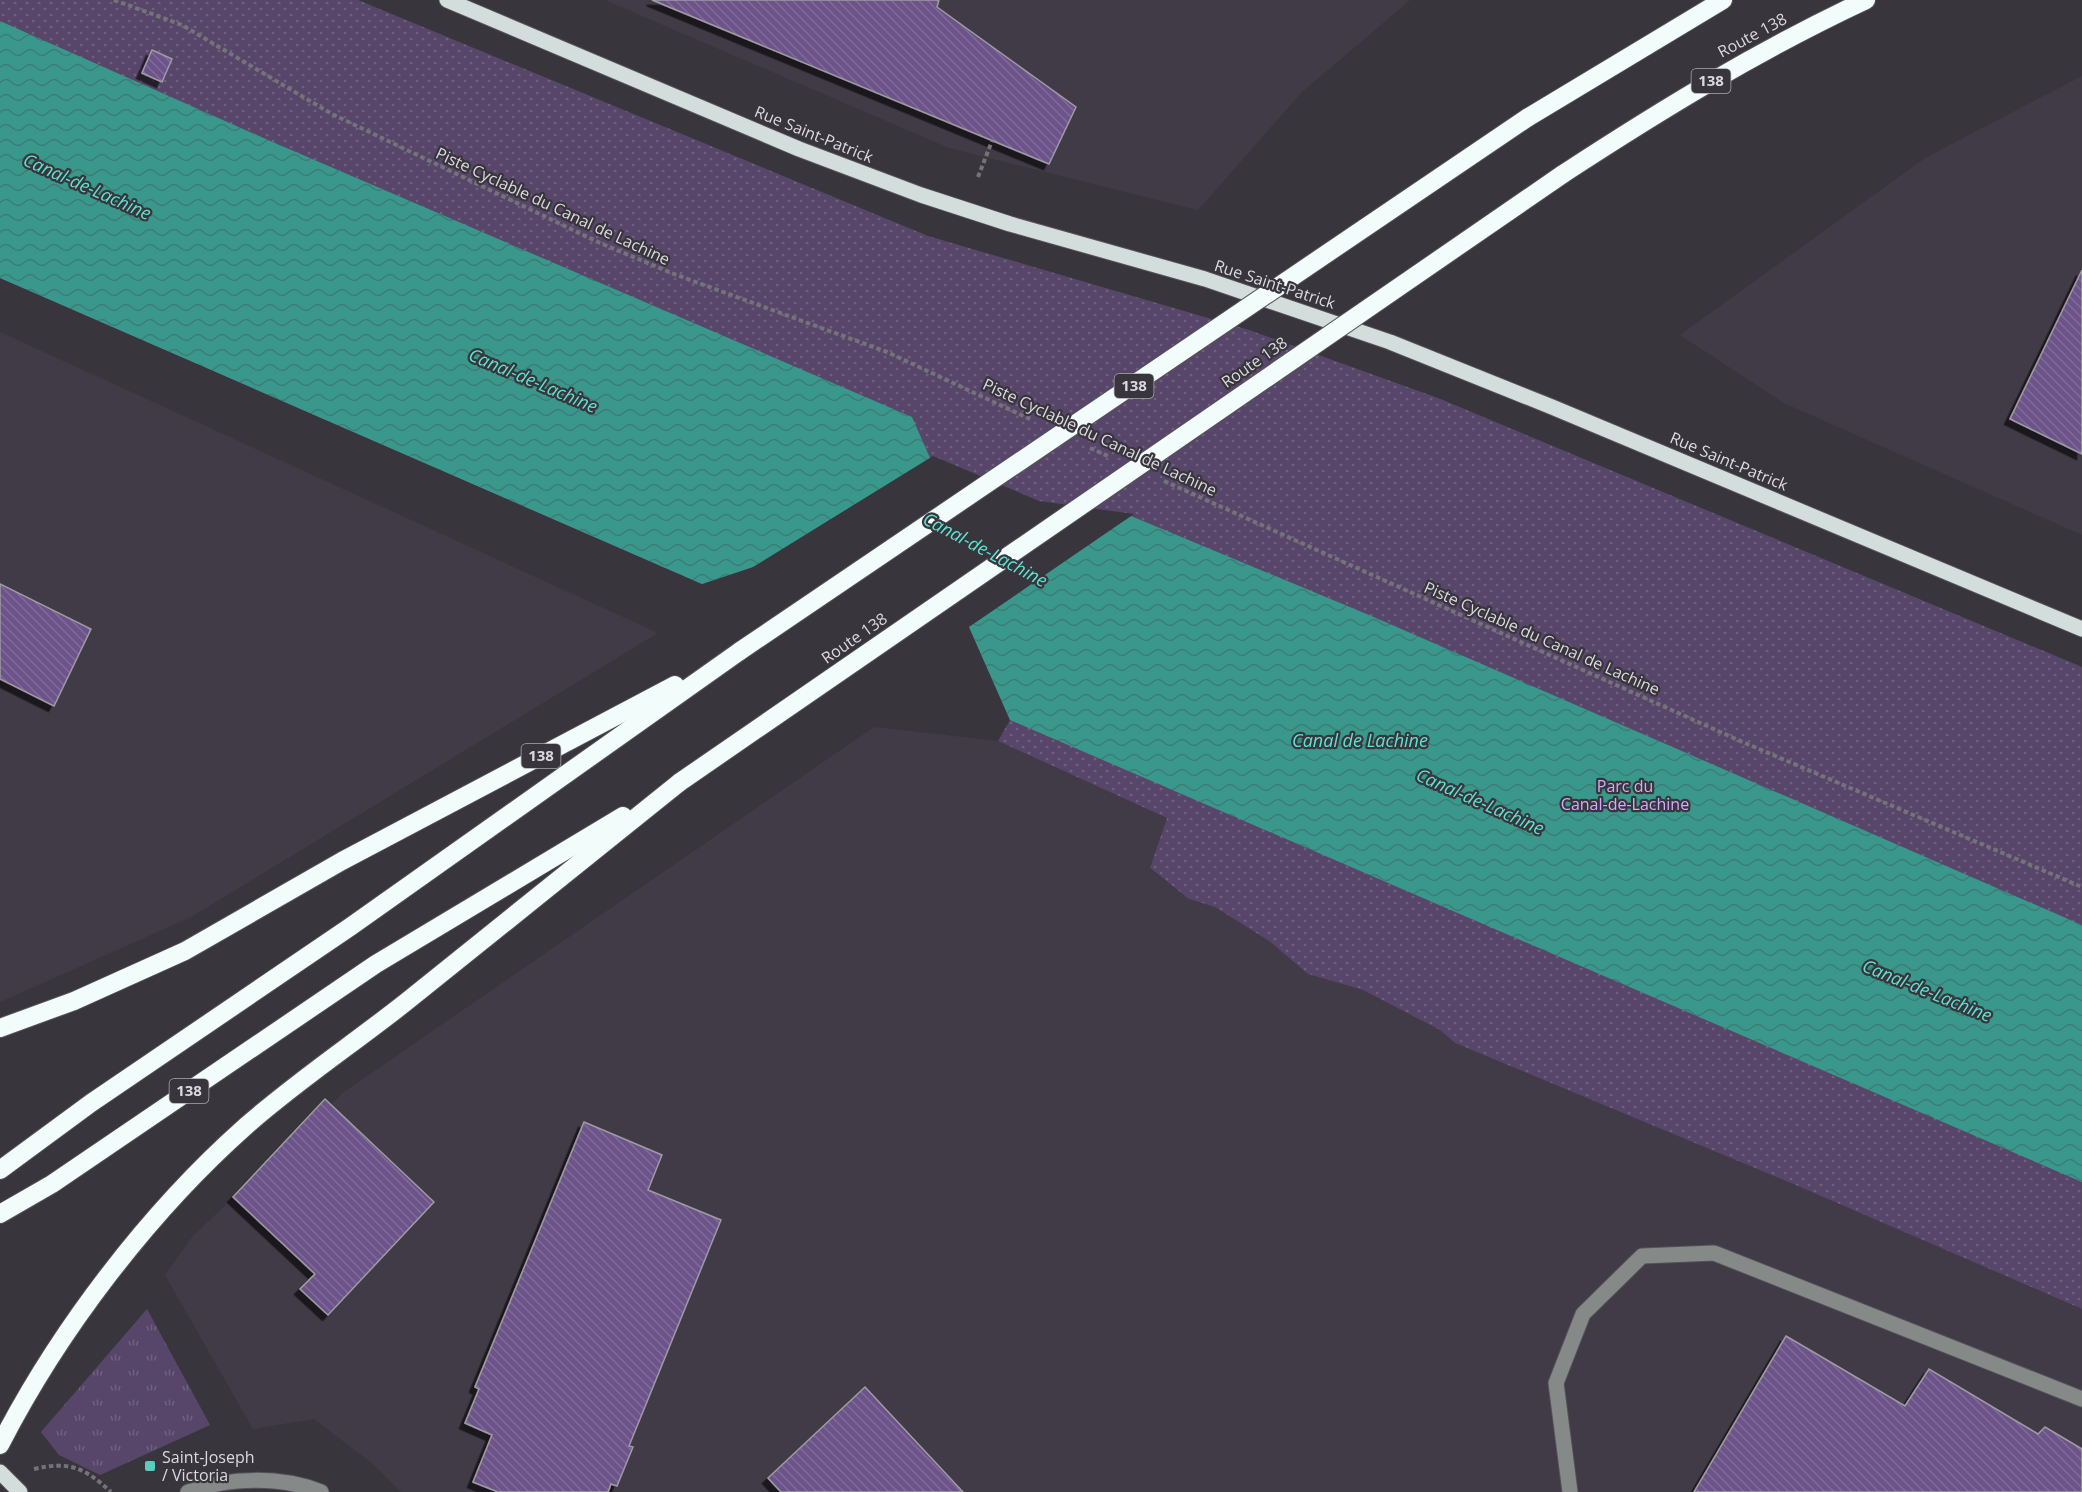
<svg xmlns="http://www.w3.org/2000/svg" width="2082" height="1492" viewBox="0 0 2082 1492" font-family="'Open Sans',sans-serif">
<defs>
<pattern id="grass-tufts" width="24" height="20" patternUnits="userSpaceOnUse" patternTransform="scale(1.5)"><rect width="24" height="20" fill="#57466a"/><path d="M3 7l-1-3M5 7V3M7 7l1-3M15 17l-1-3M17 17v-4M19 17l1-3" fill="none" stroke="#6f607f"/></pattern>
<pattern id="park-dots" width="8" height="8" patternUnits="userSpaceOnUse" patternTransform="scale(1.5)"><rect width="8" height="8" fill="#57466a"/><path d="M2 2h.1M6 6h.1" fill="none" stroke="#6f607f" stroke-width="1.8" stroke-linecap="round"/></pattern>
<pattern id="water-waves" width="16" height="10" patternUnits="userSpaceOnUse" patternTransform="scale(1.5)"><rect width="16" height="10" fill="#3a978b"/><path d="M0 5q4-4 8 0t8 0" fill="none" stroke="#3c7d75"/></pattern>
<pattern id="building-back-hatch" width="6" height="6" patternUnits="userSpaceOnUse" patternTransform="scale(1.5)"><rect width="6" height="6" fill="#6c5389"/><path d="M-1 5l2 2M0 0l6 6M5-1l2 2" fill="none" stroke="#806b99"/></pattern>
<filter id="shadow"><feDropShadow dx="-5.5" dy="5.5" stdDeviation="0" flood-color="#0009"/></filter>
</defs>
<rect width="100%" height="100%" fill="#38363c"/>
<g fill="#413b48">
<polygon points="605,0 1410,0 1302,92 1198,210 949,148"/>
<polygon points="2082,76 2082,535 1784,403 1680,335 1925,158"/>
<polygon points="0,332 658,633 191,917 0,1002"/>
<polygon points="874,727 998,741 1167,818 1150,869 1189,899 1215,907 1269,941 1308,974 1363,990 1440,1030 1455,1043 1791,1183 2082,1309 2082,1492 401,1492 373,1464 314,1419 253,1429 165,1275 193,1236 344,1092"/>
</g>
<polygon fill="url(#grass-tufts)" points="147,1309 210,1425 100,1475 59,1455 41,1432"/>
<polygon fill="url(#park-dots)" points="0,0 358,0 928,236 1249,330 1438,398 2082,667 2082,1309 1791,1183 1455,1043 1440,1030 1363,990 1308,974 1269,941 1215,907 1189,899 1150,868 1167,818 998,741 1010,720 969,627 796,542 756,566 702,584 0,278"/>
<polygon fill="url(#water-waves)" points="0,21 268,140 912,417 930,458 1038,504 1131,516 1369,615 2082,925 2082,1182 1010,720 969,627 796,542 756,566 702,584 0,278"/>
<polygon fill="#38363c" points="933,456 1039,501 1134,514 966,629 796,546 745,572"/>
<g fill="url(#building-back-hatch)" stroke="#9e9ba3" stroke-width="1.5" filter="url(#shadow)">
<polygon points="652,0 939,0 937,7 1076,107 1049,164"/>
<polygon points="152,50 172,59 162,82 142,73"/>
<polygon points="2082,270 2082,454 2010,419"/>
<polygon points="0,584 91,629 54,706 0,679"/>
<polygon points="325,1099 434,1202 328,1315 300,1289 315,1274 233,1197"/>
<polygon points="584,1122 662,1155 648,1190 721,1220 629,1446 633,1447 617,1486 611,1484 608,1492 498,1492 473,1482 492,1435 465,1423 479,1389 475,1387"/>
<polygon points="1786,1336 1905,1406 1929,1369 2038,1434 2045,1427 2082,1449 2082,1492 1694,1492"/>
<polygon points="865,1387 963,1492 781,1492 768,1478"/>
</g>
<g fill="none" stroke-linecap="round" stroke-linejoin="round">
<defs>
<g id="minor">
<path d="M188,1492c41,-15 93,-16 133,0"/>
<polyline points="1570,1492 1556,1383 1583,1314 1642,1256 1714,1253 2082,1399"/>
</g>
<g id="major">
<polyline points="447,0 799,149 921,195 1010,224 1205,279 1390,342 1552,407 2082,629"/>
<polyline points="0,1472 20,1492"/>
</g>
<g id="highway">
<polyline points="1527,118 1723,0"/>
<path d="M1563,174c98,-64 196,-124 303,-174"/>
<polyline points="0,1028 74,1001 185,951 342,861 675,685"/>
<polyline points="0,1170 91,1103 350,927 740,651"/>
<polyline points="0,1214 52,1184 376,964 623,816"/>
<path d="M0,1445c59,-115 149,-233 246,-319 51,-45 107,-82 160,-124 91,-73 183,-147 274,-220"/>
</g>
</defs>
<use href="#minor" stroke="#555359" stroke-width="17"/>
<use href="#major" stroke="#555359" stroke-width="17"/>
<use href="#highway" stroke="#555359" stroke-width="20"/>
<g stroke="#757379" stroke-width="4" stroke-dasharray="4.5 3" stroke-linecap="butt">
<polyline points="114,0 182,25 332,114 600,243 674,274 887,352 1032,420"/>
<polyline points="978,177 992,141"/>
<polyline points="1090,448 1108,456"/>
<polyline points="1164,481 1738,740 2082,887"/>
<path d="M34,1469c35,-8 50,-2 77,23"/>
</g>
<use href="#minor" stroke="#858a89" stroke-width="15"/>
<use href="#major" stroke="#d3dddb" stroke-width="15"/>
<use href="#highway" stroke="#f2fdfb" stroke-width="18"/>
<defs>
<g id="highway-bridge">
<polyline points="740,651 1527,118"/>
<polyline points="680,782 1563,174"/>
</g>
</defs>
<use href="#highway-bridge" stroke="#555359" stroke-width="20" stroke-linecap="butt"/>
<use href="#highway-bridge" stroke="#f2fdfb" stroke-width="18"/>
</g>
<rect fill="#59cebf" stroke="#38363c" stroke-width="2" x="144" y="1460" width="12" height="12" rx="3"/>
<g text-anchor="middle" stroke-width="4.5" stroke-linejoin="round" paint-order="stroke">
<g fill="#38363c" stroke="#aaa8ad" stroke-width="1.5">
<rect x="1691.5" y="69" width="39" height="24" rx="4.5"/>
<rect x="1114.5" y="374" width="39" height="24" rx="4.5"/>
<rect x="521.5" y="744" width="39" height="24" rx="4.5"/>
<rect x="169.5" y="1079" width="39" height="24" rx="4.5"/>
</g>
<g font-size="15" font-weight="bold" fill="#dbd9de">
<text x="1711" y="86">138</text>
<text x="1134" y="391">138</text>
<text x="541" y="761">138</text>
<text x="189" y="1096">138</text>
</g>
<g font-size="16" fill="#dbd9de" stroke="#38363c">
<text transform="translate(1752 35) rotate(-28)" y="6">Route 138</text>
<text transform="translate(814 134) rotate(22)" y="6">Rue Saint-Patrick</text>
<text transform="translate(553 206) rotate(25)" y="6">Piste Cyclable du Canal de Lachine</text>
<text transform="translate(1275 284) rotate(18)" y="6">Rue Saint-Patrick</text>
<text transform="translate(1254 362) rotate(-35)" y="6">Route 138</text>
<text transform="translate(1100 437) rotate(25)" y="6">Piste Cyclable du Canal de Lachine</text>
<text transform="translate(1729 461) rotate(23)" y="6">Rue Saint-Patrick</text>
<text transform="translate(854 638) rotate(-35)" y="6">Route 138</text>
<text transform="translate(1542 638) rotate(24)" y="6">Piste Cyclable du Canal de Lachine</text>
</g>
<g font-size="16" fill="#d0aafb" stroke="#38363c">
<text x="1625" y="792">Parc du<tspan x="1625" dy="18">Canal-de-Lachine</tspan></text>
</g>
<g font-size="16" fill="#dbd9de" stroke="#38363c" text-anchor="start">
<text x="162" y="1463">Saint-Joseph<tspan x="162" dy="18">/ Victoria</tspan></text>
</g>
<g font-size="18" font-style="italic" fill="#5de2d2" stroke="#38363c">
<text transform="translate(87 187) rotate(24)" y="6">Canal-de-Lachine</text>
<text transform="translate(533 381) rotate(23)" y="6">Canal-de-Lachine</text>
<text transform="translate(985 550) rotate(28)" y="6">Canal-de-Lachine</text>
<text x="1360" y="747">Canal de Lachine</text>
<text transform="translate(1480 802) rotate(24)" y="6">Canal-de-Lachine</text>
<text transform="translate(1927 991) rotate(22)" y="6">Canal-de-Lachine</text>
</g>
</g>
</svg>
